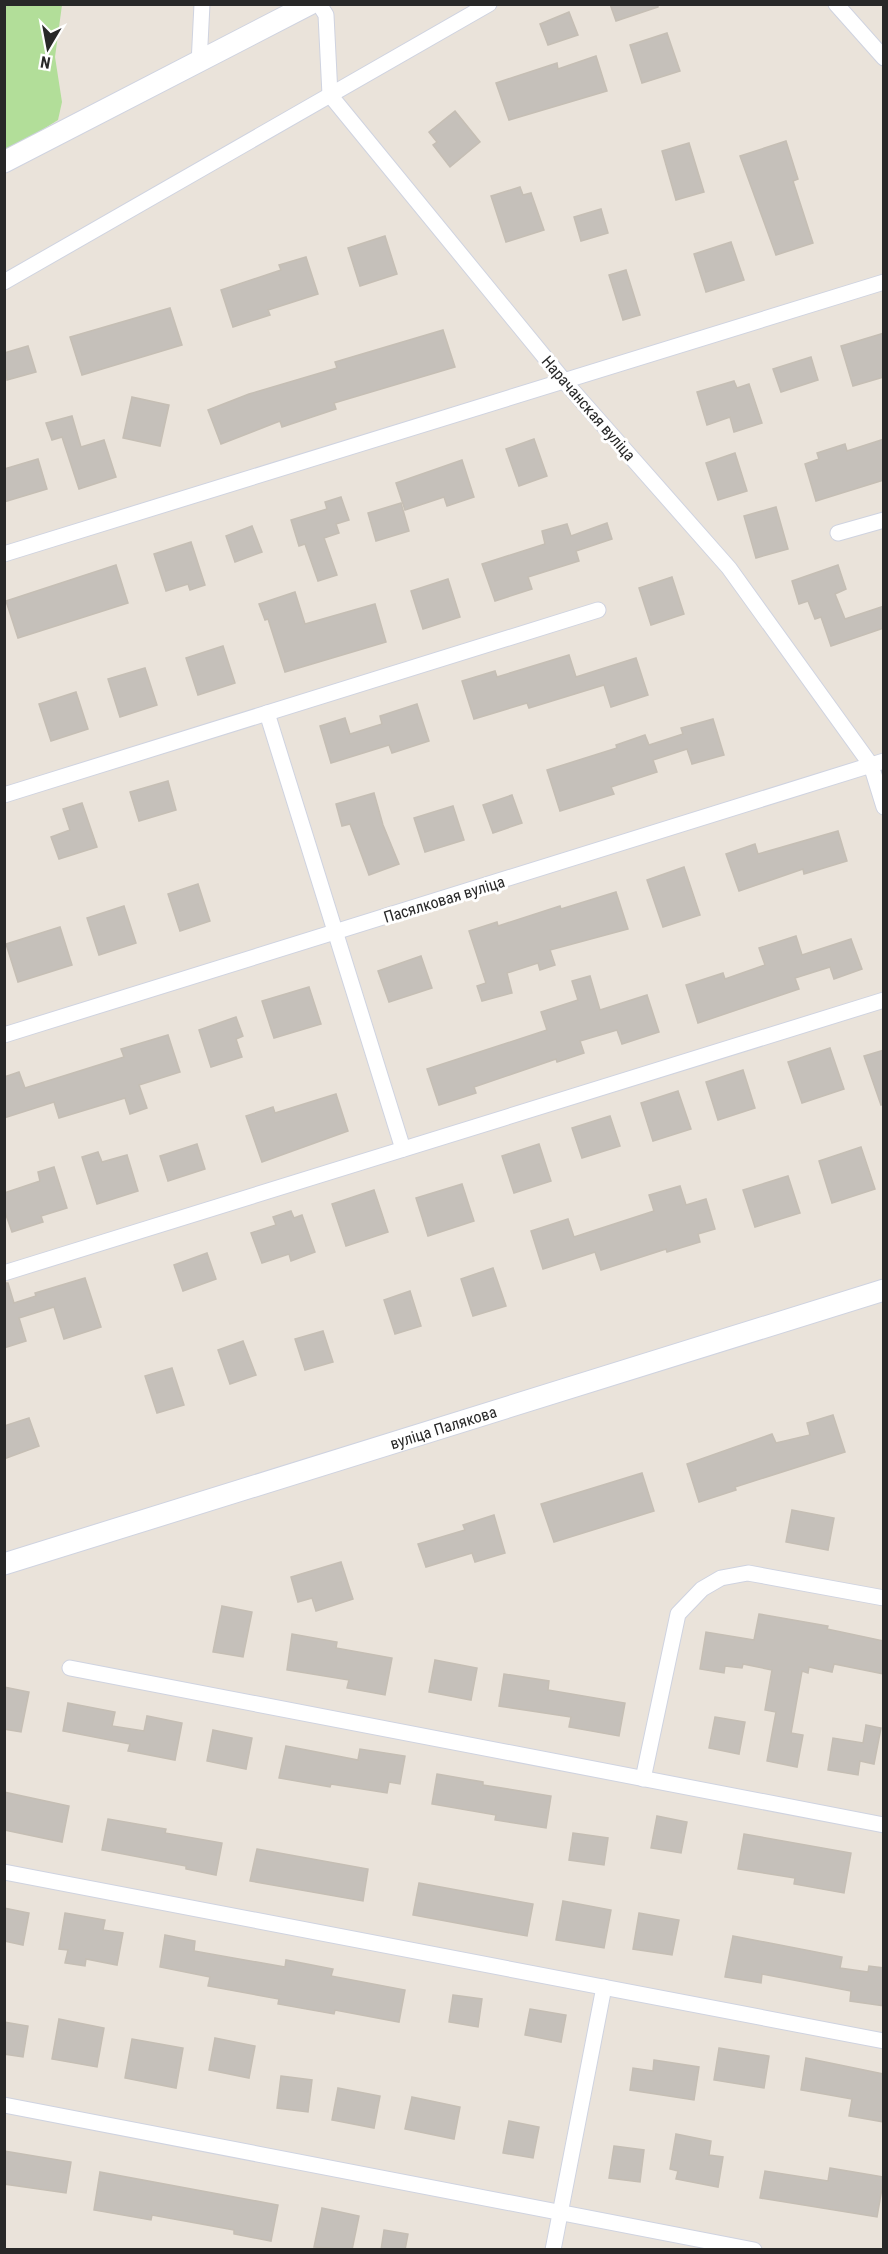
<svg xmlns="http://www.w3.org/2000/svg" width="888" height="2254" viewBox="0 0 888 2254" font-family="'Roboto Condensed',sans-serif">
<rect width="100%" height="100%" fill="#eae3da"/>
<polygon fill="#b2de99" points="5,5 62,5 55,57 62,102 58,120 5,153"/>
<g fill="#c5c0ba" stroke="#c5beb4" stroke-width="1.5">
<polygon points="610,4 658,4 658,7 616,21"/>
<polygon points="569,12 578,35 548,45 540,24"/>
<polygon points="667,33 680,71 642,83 630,45"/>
<polygon points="596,56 607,91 509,120 496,83 557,63 558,69"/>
<polygon points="455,111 480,142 450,167 433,145 437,142 429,132"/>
<polygon points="786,141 798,179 793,181 813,243 776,255 740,156"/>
<polygon points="689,143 704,192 676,200 662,151"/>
<polygon points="520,187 523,195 531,193 544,230 506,242 491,196"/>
<polygon points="601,209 608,233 581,241 574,217"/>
<polygon points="385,236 397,274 360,286 348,248"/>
<polygon points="731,242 744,280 706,292 694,254"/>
<polygon points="306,257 318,294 268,310 270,315 233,327 221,290 281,270 279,265"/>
<polygon points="626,270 640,315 623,320 609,275"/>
<polygon points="170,308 182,345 82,375 70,337"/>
<polygon points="443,330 455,367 334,403 336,409 282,427 280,421 221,444 208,410 249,394 337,368 335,362"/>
<polygon points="884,333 884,377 853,386 841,346"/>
<polygon points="28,346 36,372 7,380 4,353"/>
<polygon points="811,357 818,380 781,392 773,369"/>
<polygon points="734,381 737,388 749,384 762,423 734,432 730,417 707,425 697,392"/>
<polygon points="132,397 169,405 160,446 123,438"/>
<polygon points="72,416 81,447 104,440 116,477 79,489 62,437 52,440 46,423"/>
<polygon points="534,439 547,476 519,486 506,449"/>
<polygon points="884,439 884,480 816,501 805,464 819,459 817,453 845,444 847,451"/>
<polygon points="735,453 747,491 718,500 706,463"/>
<polygon points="38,459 47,489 4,502 4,469"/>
<polygon points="462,460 474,497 447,506 444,497 405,510 396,483"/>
<polygon points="341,497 349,520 336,524 339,533 324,538 337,575 318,581 305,544 299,546 291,520 327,509 325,502"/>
<polygon points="401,503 409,531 376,541 368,513"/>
<polygon points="776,507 788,549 756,558 744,516"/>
<polygon points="607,523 612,539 576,551 579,561 528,577 532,589 495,601 482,564 545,544 542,531 567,524 571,536"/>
<polygon points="252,526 262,552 235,562 226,536"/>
<polygon points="191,542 205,585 190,590 188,584 166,591 154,554"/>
<polygon points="116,565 128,603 18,638 6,601"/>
<polygon points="838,565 846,589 835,594 845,619 884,606 884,628 831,646 821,617 815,619 808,601 799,604 792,581"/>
<polygon points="672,577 684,614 651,625 639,588"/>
<polygon points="448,579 460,617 423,629 411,591"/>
<polygon points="295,592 305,624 375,604 386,642 285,672 268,619 265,620 259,604"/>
<polygon points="223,646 235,683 198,695 186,658"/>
<polygon points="569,655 576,677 636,658 648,695 611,707 604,685 529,708 527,703 474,719 462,681 495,671 497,677"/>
<polygon points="145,668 157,705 120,717 108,679"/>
<polygon points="76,692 88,729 51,741 39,704"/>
<polygon points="417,704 429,741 392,753 389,745 331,763 320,726 345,718 350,734 382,724 380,716"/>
<polygon points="713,719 724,755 692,764 687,749 653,760 657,772 611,787 614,794 560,811 547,770 617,748 616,745 645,735 649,745 683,734 681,728"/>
<polygon points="168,781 176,810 139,821 130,792"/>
<polygon points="374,793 383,825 399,864 369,875 350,824 342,826 336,804"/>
<polygon points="512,795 522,823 493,833 483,805"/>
<polygon points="82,803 97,847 59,859 51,837 70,830 63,809"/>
<polygon points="453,806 464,840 425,852 414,818"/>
<polygon points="838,831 847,861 804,874 803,869 739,891 726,854 755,844 758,854"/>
<polygon points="684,867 700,915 663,927 647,880"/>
<polygon points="198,884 210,921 180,931 168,894"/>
<polygon points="616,892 628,929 550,950 555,965 540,970 538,963 507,973 512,993 482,1001 477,986 486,983 469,931 497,922 498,926 560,906 561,909"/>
<polygon points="124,906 136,943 99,955 87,918"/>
<polygon points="60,927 72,965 18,982 6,944"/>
<polygon points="796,936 802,955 851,939 862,969 834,979 830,967 795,978 799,989 698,1023 686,985 723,973 725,979 765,965 759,948"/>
<polygon points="421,956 432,988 389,1002 378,971"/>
<polygon points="590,976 600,1010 647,995 659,1032 622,1044 617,1030 580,1041 584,1053 557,1062 556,1059 474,1087 476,1093 439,1105 427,1069 547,1030 541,1012 578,1000 572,981"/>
<polygon points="309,987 321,1024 274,1038 262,1001"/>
<polygon points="236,1017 243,1036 236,1039 242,1057 211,1067 199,1030"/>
<polygon points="168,1035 180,1072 139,1085 147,1108 130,1114 125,1098 59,1118 54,1102 4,1118 4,1077 19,1072 25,1088 124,1057 121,1049"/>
<polygon points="830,1048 844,1089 802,1103 788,1062"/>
<polygon points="884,1050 884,1104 881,1105 864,1056"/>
<polygon points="743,1070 755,1108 718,1120 706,1082"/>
<polygon points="678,1091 691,1129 653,1141 641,1103"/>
<polygon points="336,1094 348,1131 262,1162 246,1116 273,1107 275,1113"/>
<polygon points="610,1116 620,1146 582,1158 572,1128"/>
<polygon points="197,1144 205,1169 168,1181 160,1156"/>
<polygon points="539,1144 551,1181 514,1193 502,1156"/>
<polygon points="861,1147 875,1189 832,1203 819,1161"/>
<polygon points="98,1152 102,1162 127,1155 138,1191 97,1204 82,1157"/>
<polygon points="54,1167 67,1208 41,1216 43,1222 12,1232 4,1209 4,1193 40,1181 38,1172"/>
<polygon points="788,1176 800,1213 755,1227 743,1190"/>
<polygon points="462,1184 474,1221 428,1236 416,1198"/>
<polygon points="680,1186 686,1205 706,1199 715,1229 698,1234 700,1242 667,1252 666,1249 601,1270 595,1252 543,1269 531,1231 568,1219 574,1237 654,1211 649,1195"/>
<polygon points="374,1190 388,1232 346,1246 332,1204"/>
<polygon points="291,1211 294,1218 302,1215 315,1252 291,1261 289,1254 262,1263 251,1233 276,1225 273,1217"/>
<polygon points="207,1253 216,1279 183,1291 174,1265"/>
<polygon points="493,1268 506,1306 473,1316 461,1279"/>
<polygon points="85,1278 101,1327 64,1339 54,1307 19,1318 26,1341 4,1348 4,1283 8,1283 14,1303 36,1296 35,1293"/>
<polygon points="410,1291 421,1326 395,1334 384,1300"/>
<polygon points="323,1331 333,1362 305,1370 295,1339"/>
<polygon points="243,1341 256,1375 230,1384 218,1350"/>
<polygon points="172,1368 184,1405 157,1413 145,1376"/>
<polygon points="833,1415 845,1452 735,1487 736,1490 699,1502 687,1464 772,1434 776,1443 810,1435 807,1423"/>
<polygon points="29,1418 39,1446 4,1459 4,1426"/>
<polygon points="642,1473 654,1511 554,1542 541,1504"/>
<polygon points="792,1510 834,1518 828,1550 786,1542"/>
<polygon points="494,1515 505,1553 475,1562 472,1553 426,1567 418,1544 465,1530 463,1525"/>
<polygon points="341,1562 353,1599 316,1611 312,1598 298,1602 291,1577"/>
<polygon points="222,1606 252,1612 243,1657 213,1652"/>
<polygon points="759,1614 828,1626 827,1629 884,1641 884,1674 834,1664 832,1672 809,1667 808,1673 802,1671 791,1733 803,1735 797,1767 767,1761 776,1712 765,1710 772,1670 743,1664 742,1668 725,1666 724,1673 700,1669 706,1632 754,1640"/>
<polygon points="292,1634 337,1642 336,1648 392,1658 385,1695 347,1688 349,1680 287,1670"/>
<polygon points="435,1660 477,1668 471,1700 429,1692"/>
<polygon points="504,1674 549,1681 548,1690 625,1703 619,1736 569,1727 571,1717 499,1706"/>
<polygon points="4,1687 29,1692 21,1732 4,1729"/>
<polygon points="68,1703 115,1712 112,1726 144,1731 147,1716 182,1723 175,1760 128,1751 130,1744 63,1731"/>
<polygon points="715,1717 745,1722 739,1754 709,1748"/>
<polygon points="866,1725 881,1728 874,1764 860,1761 858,1775 828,1770 833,1738 863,1743"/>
<polygon points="213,1730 252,1738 246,1769 207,1761"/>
<polygon points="286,1746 358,1760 360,1749 405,1756 400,1784 389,1782 387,1793 331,1784 330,1787 279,1778"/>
<polygon points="437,1774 483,1782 483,1785 551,1796 546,1828 495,1820 496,1815 432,1804"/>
<polygon points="4,1792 69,1806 62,1842 4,1830"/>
<polygon points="657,1816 687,1822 681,1853 651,1848"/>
<polygon points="108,1819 166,1829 165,1833 222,1843 216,1875 186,1869 186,1866 102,1850"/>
<polygon points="573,1833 608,1838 604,1865 569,1860"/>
<polygon points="744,1834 851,1853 844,1893 794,1884 795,1878 738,1869"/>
<polygon points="257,1849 368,1869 363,1901 250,1881"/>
<polygon points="419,1883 533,1904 527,1936 413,1915"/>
<polygon points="563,1901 611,1910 604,1948 556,1940"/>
<polygon points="4,1908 29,1913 23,1945 4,1941"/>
<polygon points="65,1913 105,1920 103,1930 123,1933 117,1965 86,1959 85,1966 65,1963 68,1950 59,1949"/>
<polygon points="639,1913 679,1920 672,1955 633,1949"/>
<polygon points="165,1935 195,1941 194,1951 285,1967 286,1960 333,1969 331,1976 405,1990 399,2022 335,2010 334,2014 278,2004 279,1999 208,1986 210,1977 160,1967"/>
<polygon points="733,1936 842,1957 840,1968 868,1972 869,1966 884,1968 884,2006 850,2001 851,1991 762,1974 761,1983 725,1977"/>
<polygon points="453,1995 482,1999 478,2027 449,2022"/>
<polygon points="530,2009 566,2015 561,2042 525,2035"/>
<polygon points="59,2019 104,2028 97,2067 52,2059"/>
<polygon points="4,2022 28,2026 23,2057 4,2054"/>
<polygon points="215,2038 255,2046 249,2078 209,2070"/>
<polygon points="132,2039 183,2048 176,2088 125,2078"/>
<polygon points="719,2048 769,2056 764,2088 714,2080"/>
<polygon points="806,2058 884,2074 884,2122 849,2116 852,2099 801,2090"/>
<polygon points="654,2060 699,2067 694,2100 630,2090 633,2068 653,2071"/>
<polygon points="281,2076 312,2080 308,2112 277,2108"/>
<polygon points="338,2088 380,2096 374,2128 332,2120"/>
<polygon points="412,2097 460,2107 454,2139 405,2129"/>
<polygon points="509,2121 539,2127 533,2158 503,2153"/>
<polygon points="676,2134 711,2141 709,2155 723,2157 718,2187 676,2179 678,2171 670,2169"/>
<polygon points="614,2146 644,2150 640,2182 609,2178"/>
<polygon points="4,2151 71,2162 66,2193 4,2184"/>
<polygon points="830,2168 884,2177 877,2217 760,2198 765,2171 828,2181"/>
<polygon points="100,2172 278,2205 271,2241 234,2234 234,2230 152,2215 151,2220 94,2210"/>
<polygon points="322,2208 359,2216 352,2250 314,2247"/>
<polygon points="384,2230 408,2234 405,2250 381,2250"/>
</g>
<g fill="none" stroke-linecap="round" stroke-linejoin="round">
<defs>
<g id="street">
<polyline points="319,4 326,15 330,95 565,382 729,568 871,765 884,807"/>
<polyline points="836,4 884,58"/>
<polyline points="199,64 202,4"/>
<polyline points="4,282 489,4"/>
<polyline points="838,533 884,520"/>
<polyline points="4,554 884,282"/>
<polyline points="267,713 403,1149"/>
<polyline points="4,795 598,610"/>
<polyline points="4,1035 884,761"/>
<polyline points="4,1273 884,1000"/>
<polyline points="70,1668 884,1825"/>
<polyline points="643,1779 678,1614 702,1589 721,1578 748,1573 884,1598"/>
<polyline points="4,1872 884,2041"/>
<polyline points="4,2105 754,2250"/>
<polyline points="553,2250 604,1987"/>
</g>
<g id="secondary">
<polyline points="4,162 310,4"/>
<path id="s1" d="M4,1564l880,-274"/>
</g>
</defs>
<use href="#street" stroke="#cfd3e0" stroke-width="17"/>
<use href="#secondary" stroke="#cfd3e0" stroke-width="23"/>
<use href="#street" stroke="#fff" stroke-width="15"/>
<use href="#secondary" stroke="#fff" stroke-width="21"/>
</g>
<g text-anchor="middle" stroke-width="6" stroke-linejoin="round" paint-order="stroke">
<g font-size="16" fill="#282828" stroke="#fff">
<text transform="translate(589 408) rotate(49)" y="6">Нарачанская вуліца</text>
<text transform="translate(444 899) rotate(-17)" y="6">Пасялковая вуліца</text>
<text dy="6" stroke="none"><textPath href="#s1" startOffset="460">вуліца Палякова</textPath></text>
</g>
</g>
<rect width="888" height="2254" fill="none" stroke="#282828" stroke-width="12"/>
<g transform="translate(48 48) rotate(190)" stroke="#ffffff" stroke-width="4.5" paint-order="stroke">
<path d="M0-4.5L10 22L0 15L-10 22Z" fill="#282828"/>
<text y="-9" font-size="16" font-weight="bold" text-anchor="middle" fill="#282828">N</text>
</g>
</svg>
